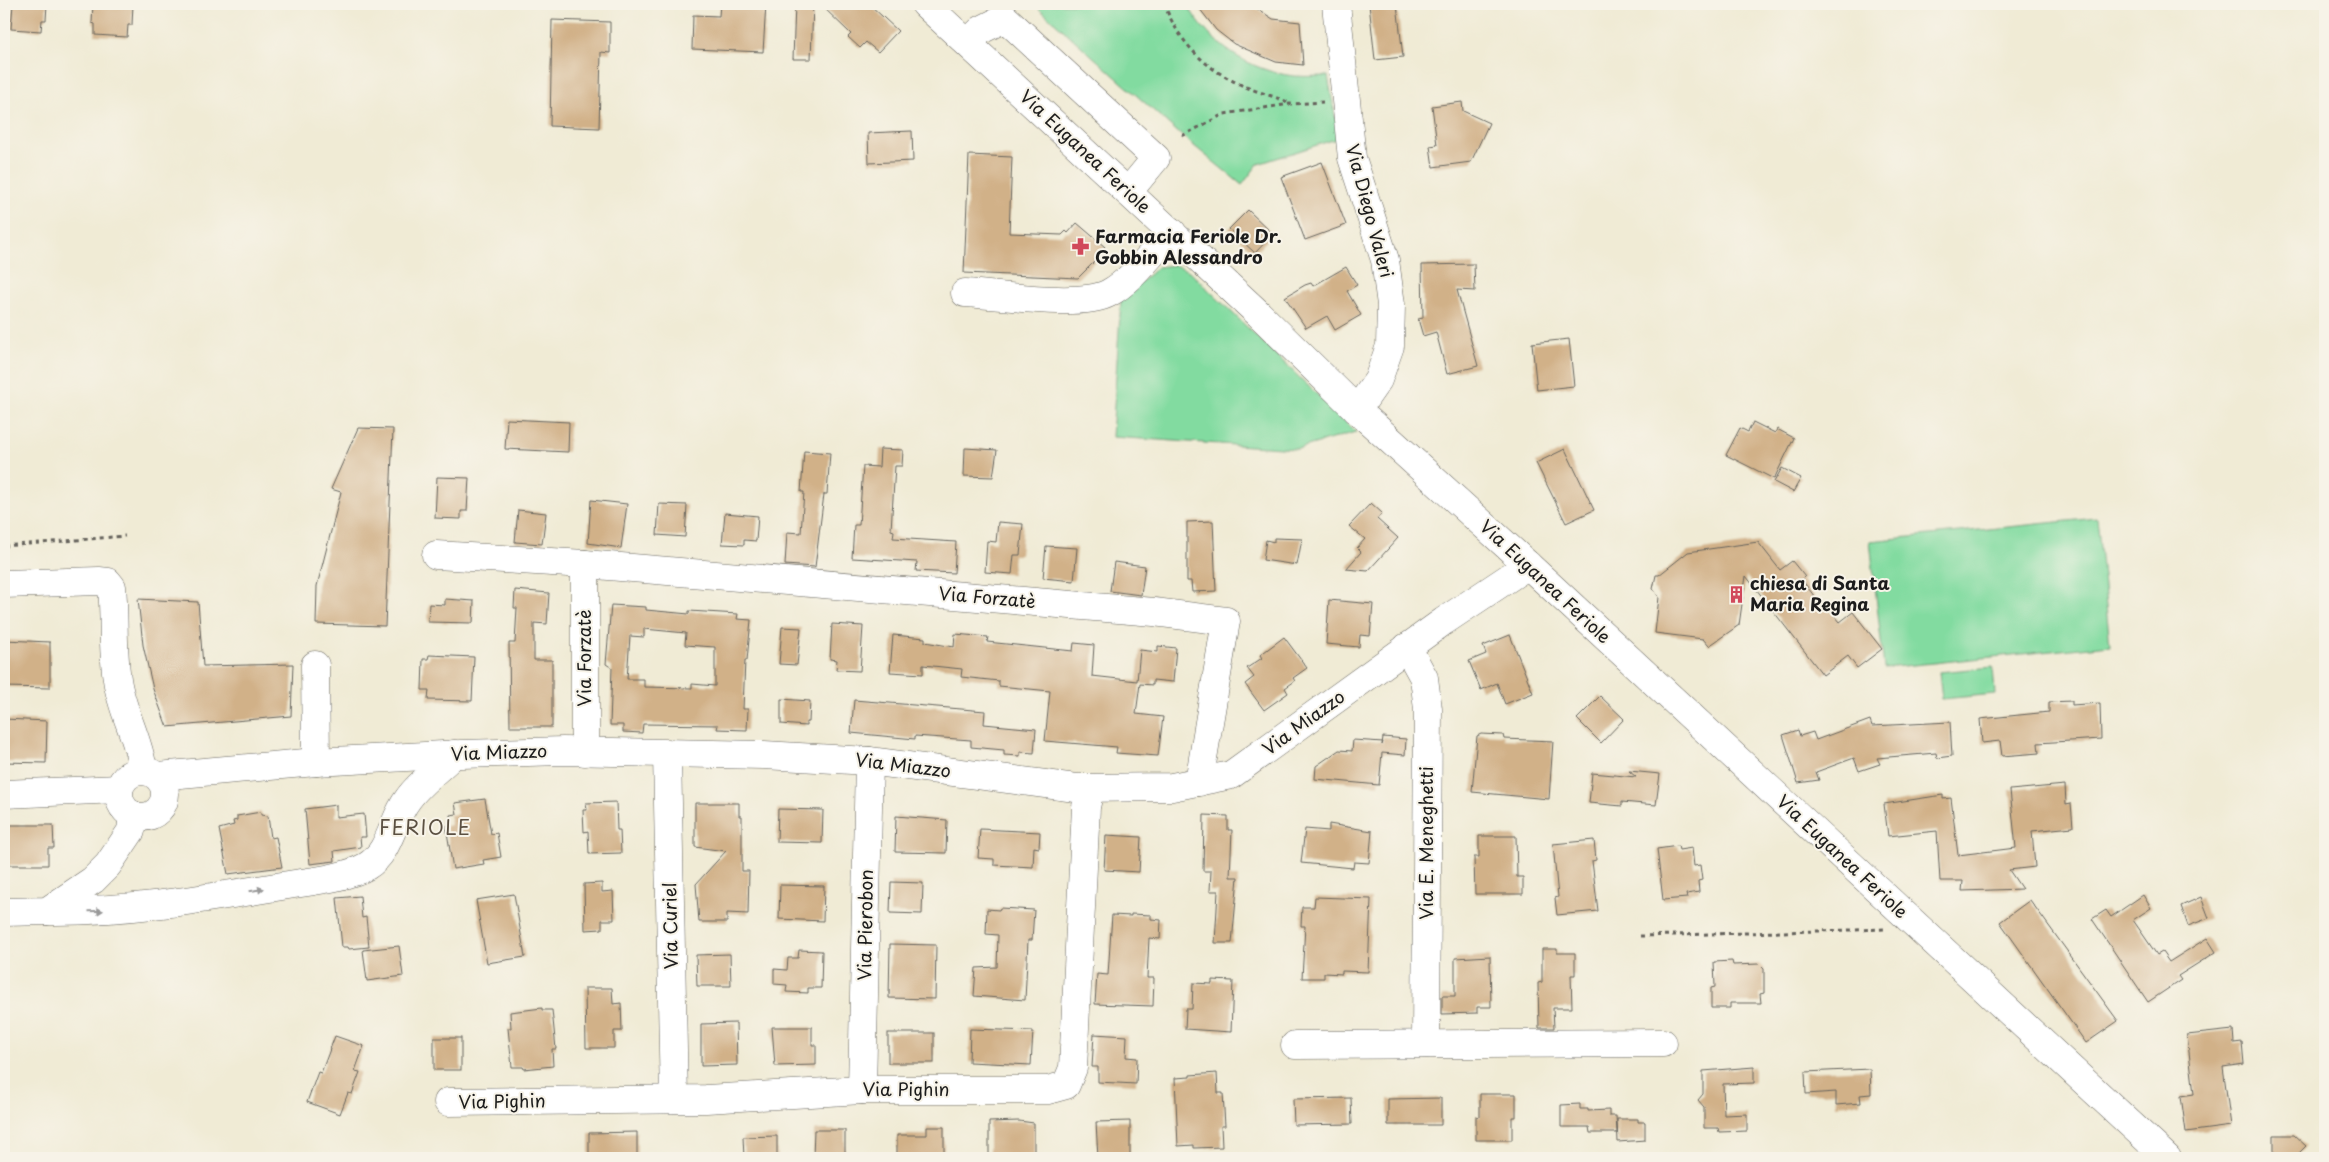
<svg xmlns="http://www.w3.org/2000/svg" width="2329" height="1162" viewBox="0 0 2329 1162" font-family="'Playpen Sans',sans-serif">
<rect width="100%" height="100%" fill="#f7f3e8"/>
<filter id="ink" filterUnits="userSpaceOnUse"><feTurbulence type="fractalNoise" baseFrequency=".02" numOctaves="2"/><feDisplacementMap in="SourceGraphic" scale="10" xChannelSelector="R" yChannelSelector="G"/><feConvolveMatrix kernelMatrix="1 2 1 2 8 2 1 2 1" color-interpolation-filters="sRGB"/></filter>
<filter id="wash" filterUnits="userSpaceOnUse"><feTurbulence type="fractalNoise" baseFrequency=".0096" numOctaves="4" result="noise"/><feDisplacementMap in="SourceGraphic" scale="20" xChannelSelector="R" yChannelSelector="G"/><feGaussianBlur stdDeviation="1.12" result="paint"/><feColorMatrix in="noise" values="0 0 0 0 0 0 0 0 0 0 0 0 0 0 0 0 0 1.4 0 .05"/><feComposite in="paint" operator="in"/></filter>
<g filter="url(#wash)">
<rect width="100%" height="100%" fill="#f0ebd5"/>
<g fill="#82dba0" stroke="#4f7c5e">
<path d="M1034,4h153c21,39 62,67 107,72 11,1 23,0 34,0l11,62 -81,26 -16,21 -60,-49z"/>
<polygon points="1174,265 1189,271 1356,432 1297,449 1112,437 1121,299 1158,267"/>
<polygon points="2097,518 2110,645 1884,668 1870,541"/>
<polygon points="1993,667 1995,694 1942,699 1939,672"/>
</g>
<g id="blocks">
<g fill="#d1b188" fill-rule="evenodd">
<polygon points="13,4 47,4 46,20 42,20 41,31 11,29"/>
<polygon points="93,4 133,4 132,25 128,25 127,37 95,35 95,24 92,23"/>
<polygon points="720,4 766,4 763,52 692,49 693,15 719,16"/>
<polygon points="795,4 813,4 811,59 793,59"/>
<polygon points="820,4 869,4 898,31 878,52 866,42 860,48 848,37 851,34"/>
<polygon points="1196,4 1250,4 1273,19 1300,22 1303,65 1276,62 1234,44 1216,30"/>
<polygon points="1369,4 1397,4 1403,57 1375,60"/>
<polygon points="552,20 610,22 610,53 601,52 599,128 550,126"/>
<polygon points="1462,102 1463,111 1489,123 1471,162 1433,167 1430,146 1437,145 1432,106"/>
<polygon points="912,131 913,161 869,163 868,133"/>
<polygon points="969,155 1012,157 1009,233 1062,235 1066,231 1068,233 1077,223 1105,247 1094,260 1095,261 1078,278 964,273"/>
<polygon points="1322,162 1346,225 1305,240 1281,177"/>
<polygon points="1248,210 1273,234 1255,253 1229,229"/>
<polygon points="1474,264 1475,291 1457,290 1478,366 1447,374 1436,332 1423,336 1418,319 1423,318 1422,265"/>
<polygon points="1346,267 1357,285 1347,291 1361,315 1335,330 1327,316 1306,328 1285,297 1305,285 1311,283 1313,286"/>
<polygon points="1569,339 1574,386 1537,390 1532,343"/>
<polygon points="507,419 569,422 568,452 505,449"/>
<polygon points="1753,422 1775,433 1777,429 1794,438 1774,479 1726,455 1740,428 1748,432"/>
<polygon points="358,428 393,429 385,626 316,624 317,586 341,492 331,489"/>
<polygon points="965,448 997,450 993,477 964,476"/>
<polygon points="880,449 903,450 902,466 895,466 891,530 894,531 893,538 956,542 954,573 916,571 917,562 852,558 854,525 859,525 863,466 879,467"/>
<polygon points="1565,449 1594,510 1566,523 1536,463"/>
<polygon points="804,451 830,453 827,494 824,494 815,567 785,565 787,532 801,533 804,492 801,492"/>
<polygon points="1782,468 1801,478 1793,492 1774,482"/>
<polygon points="437,477 469,478 467,511 461,511 461,519 435,518"/>
<polygon points="591,500 627,504 621,548 588,543"/>
<polygon points="1371,503 1382,513 1377,519 1398,538 1368,571 1346,569 1361,552 1357,548 1365,539 1349,526"/>
<polygon points="659,504 687,505 685,537 657,535"/>
<polygon points="518,510 546,513 542,544 515,542"/>
<polygon points="725,513 758,516 756,541 744,540 744,545 722,544"/>
<polygon points="1213,521 1216,591 1192,592 1191,581 1187,581 1187,522"/>
<polygon points="998,522 1023,524 1020,555 1014,555 1012,574 985,572 987,541 996,542"/>
<polygon points="1274,538 1302,539 1297,565 1263,560 1266,540 1274,542"/>
<polygon points="1758,542 1780,570 1792,561 1805,577 1802,580 1824,609 1827,606 1840,622 1853,612 1882,649 1857,668 1848,656 1823,675 1746,576 1739,625 1709,646 1703,639 1655,633 1659,597 1653,589 1656,575 1659,575 1688,552"/>
<polygon points="1046,546 1077,548 1074,581 1043,578"/>
<polygon points="1114,562 1145,566 1141,595 1110,591"/>
<polygon points="515,590 549,593 547,624 534,623 534,660 552,660 552,727 510,727 509,643 515,643 517,608 514,608"/>
<polygon points="138,599 198,602 203,666 293,664 291,716 167,727 153,689 143,645"/>
<polygon points="445,599 474,601 473,623 428,622 429,604 445,605"/>
<polygon points="1329,600 1373,604 1370,636 1360,635 1359,647 1326,644"/>
<path d="M611,605l35,2v3l43,4v-3l49,3 -1,5 14,1 -4,40h-2l-2,49h5l-1,21 -30,-1 1,-4 -75,-1 -1,9 -19,-1v-7h-13l2,-57 -6,-4zM644,629l42,4 -1,12 30,2v39l-23,-2v4l-48,-1v-8h-17l3,-43 14,1z"/>
<polygon points="832,624 863,626 860,671 836,670 837,660 830,659"/>
<polygon points="782,627 801,628 797,665 779,664"/>
<polygon points="955,634 988,637 987,642 1073,651 1074,643 1094,645 1092,676 1137,681 1140,650 1158,652 1158,646 1176,648 1173,682 1153,680 1153,685 1140,684 1136,714 1163,717 1158,756 1116,753 1117,747 1045,741 1050,691 999,686 999,681 961,677 962,669 923,665 923,674 890,672 893,635 925,638 925,642 954,647"/>
<polygon points="1510,635 1533,693 1505,704 1497,683 1481,690 1469,661 1486,654 1483,646"/>
<polygon points="1284,637 1307,668 1293,678 1295,681 1285,688 1288,693 1264,710 1245,684 1254,677 1247,668 1262,658 1260,655"/>
<polygon points="4,640 50,642 50,688 4,687"/>
<polygon points="429,655 474,657 472,701 428,700 429,690 422,690 423,659 428,659"/>
<polygon points="1600,696 1624,719 1601,743 1577,719"/>
<polygon points="781,699 810,701 809,722 806,722 806,726 781,724"/>
<polygon points="854,700 985,711 984,724 1036,729 1034,753 1020,752 1020,756 1004,755 1004,750 971,747 971,740 915,736 915,739 851,733"/>
<polygon points="2072,701 2072,705 2100,703 2101,739 2038,743 2039,753 2002,756 2000,741 1982,743 1980,719 2049,712 2049,702"/>
<polygon points="4,719 47,721 46,763 4,762"/>
<polygon points="1870,720 1872,726 1950,722 1952,756 1937,758 1936,753 1877,758 1880,764 1859,771 1854,758 1816,772 1819,780 1798,783 1783,735 1798,730 1800,736 1813,732 1816,740"/>
<polygon points="1481,734 1503,735 1504,739 1553,741 1549,799 1472,792 1477,736"/>
<polygon points="1383,737 1406,739 1405,755 1382,753 1379,785 1315,779 1316,766 1339,750 1352,751 1353,740 1383,742 1382,745"/>
<polygon points="1629,771 1660,774 1656,805 1622,802 1622,806 1589,803 1592,773 1636,777"/>
<polygon points="2065,785 2066,804 2071,803 2073,827 2032,831 2035,867 2009,870 2022,889 1962,891 1963,881 1940,881 1937,831 1888,836 1884,804 1943,795 1943,799 1951,798 1958,855 2016,848 2010,790"/>
<polygon points="485,799 491,834 497,833 501,857 483,860 484,864 453,869 446,826 451,825 450,815 457,814 455,803"/>
<polygon points="616,802 617,830 620,830 621,853 589,854 588,831 584,832 583,810 587,810 586,803"/>
<polygon points="695,803 739,803 739,816 742,816 742,871 749,871 748,914 727,913 727,922 699,922 696,884 726,851 695,847"/>
<polygon points="336,805 336,817 364,814 366,837 360,837 361,847 334,851 335,861 310,864 305,809"/>
<polygon points="778,809 823,810 822,843 777,842"/>
<polygon points="261,812 261,815 268,816 271,838 276,837 282,867 228,874 219,829 234,825 233,821 237,820 237,816"/>
<polygon points="1204,815 1228,816 1228,830 1232,830 1230,877 1238,877 1232,943 1215,943 1218,891 1210,891 1211,871 1203,871"/>
<polygon points="896,816 947,820 946,853 895,852"/>
<polygon points="1329,824 1372,831 1369,863 1354,862 1353,868 1301,863 1305,829 1329,831"/>
<polygon points="4,825 53,825 54,848 48,848 48,865 4,865"/>
<polygon points="980,829 1040,832 1039,848 1034,847 1033,867 994,865 994,859 978,858"/>
<polygon points="1106,835 1141,837 1139,872 1104,870"/>
<polygon points="1479,836 1516,836 1517,877 1523,877 1523,894 1475,894 1474,857 1479,857"/>
<polygon points="1594,840 1596,860 1592,861 1598,911 1557,915 1555,898 1558,897 1553,844"/>
<polygon points="1678,846 1679,850 1692,848 1694,866 1700,865 1702,880 1698,881 1699,892 1686,894 1687,898 1663,900 1657,849"/>
<polygon points="891,882 923,883 922,914 890,913"/>
<polygon points="602,883 602,892 613,891 614,920 602,920 602,929 585,930 584,884"/>
<polygon points="780,885 824,886 823,921 779,919"/>
<polygon points="514,894 525,957 487,963 476,900"/>
<polygon points="2143,895 2151,908 2133,920 2157,955 2162,952 2169,962 2207,938 2216,952 2178,976 2181,980 2148,1002 2092,919 2106,910 2111,917"/>
<polygon points="360,896 362,918 366,917 369,947 349,949 348,947 342,947 337,898"/>
<polygon points="1315,897 1371,899 1368,972 1342,971 1342,974 1324,973 1324,978 1302,978 1305,926 1301,926 1302,907 1314,907"/>
<polygon points="2201,897 2209,918 2188,926 2181,906"/>
<polygon points="2030,900 2118,1021 2086,1043 2000,922"/>
<polygon points="1000,908 1034,910 1032,940 1028,940 1025,1000 974,996 976,968 997,967 998,935 986,934 987,909 999,910"/>
<polygon points="1131,914 1151,915 1151,919 1161,920 1160,939 1149,938 1147,978 1154,978 1153,1006 1095,1004 1097,974 1108,975 1112,915 1131,916"/>
<polygon points="890,944 936,945 935,999 889,998"/>
<polygon points="399,946 403,976 367,981 363,950"/>
<polygon points="1542,949 1557,949 1557,953 1575,953 1575,975 1571,975 1572,1008 1553,1008 1554,1028 1539,1028 1538,983 1542,982"/>
<polygon points="799,950 822,951 821,988 808,988 808,993 786,992 787,985 774,984 774,969 787,970 788,958 798,958"/>
<polygon points="730,954 731,986 697,986 696,955"/>
<polygon points="1490,956 1491,1007 1477,1007 1477,1013 1442,1014 1442,996 1455,996 1455,958"/>
<polygon points="1732,961 1733,965 1759,964 1764,969 1764,993 1760,994 1761,1003 1730,1003 1730,1008 1711,1008 1711,988 1715,987 1714,962"/>
<polygon points="1212,980 1233,981 1231,1032 1185,1029 1186,1009 1192,1009 1193,983 1212,984"/>
<polygon points="585,988 612,988 613,1004 621,1003 622,1031 614,1031 614,1048 586,1048"/>
<polygon points="542,1008 542,1010 552,1010 556,1049 552,1049 553,1066 524,1069 523,1067 512,1067 508,1028 511,1028 510,1012"/>
<polygon points="736,1023 737,1065 701,1066 701,1024"/>
<polygon points="772,1027 812,1027 812,1045 816,1045 816,1065 775,1066"/>
<polygon points="970,1029 1033,1031 1031,1065 969,1062"/>
<polygon points="2233,1030 2234,1043 2242,1042 2244,1064 2223,1067 2231,1126 2186,1132 2181,1096 2194,1094 2187,1035"/>
<rect x="888" y="1033" width="46" height="30"/>
<polygon points="1094,1034 1127,1036 1126,1057 1137,1058 1136,1084 1098,1082 1098,1067 1092,1067"/>
<polygon points="335,1036 364,1046 355,1071 360,1072 352,1094 348,1093 340,1114 307,1102 318,1072 321,1073"/>
<rect x="434" y="1038" width="27" height="32"/>
<polygon points="1754,1067 1754,1083 1723,1084 1724,1115 1747,1114 1747,1131 1719,1132 1718,1128 1704,1128 1704,1107 1698,1100 1703,1094 1703,1071"/>
<polygon points="1870,1069 1871,1094 1860,1095 1861,1103 1836,1105 1836,1092 1806,1094 1805,1072"/>
<polygon points="1217,1073 1218,1093 1223,1093 1225,1126 1221,1126 1222,1147 1194,1148 1194,1145 1178,1146 1175,1078 1190,1077 1190,1075"/>
<polygon points="1480,1094 1516,1094 1516,1117 1512,1117 1512,1140 1476,1140 1476,1116 1480,1117"/>
<polygon points="1351,1098 1352,1124 1294,1125 1293,1099"/>
<polygon points="1441,1098 1441,1125 1388,1125 1388,1099"/>
<polygon points="1580,1104 1580,1109 1588,1109 1588,1111 1609,1110 1609,1116 1616,1116 1617,1133 1590,1133 1589,1127 1561,1127 1561,1105"/>
<polygon points="1617,1119 1638,1119 1638,1122 1645,1122 1645,1140 1618,1142"/>
<polygon points="1019,1121 1034,1123 1034,1158 999,1158 999,1155 989,1155 989,1122"/>
<polygon points="1130,1121 1130,1158 1098,1158 1096,1122"/>
<polygon points="927,1127 944,1127 944,1155 927,1156 927,1158 897,1158 897,1135 927,1135"/>
<polygon points="814,1130 845,1130 845,1158 813,1158"/>
<polygon points="637,1132 637,1158 589,1158 589,1133"/>
<polygon points="2274,1135 2294,1135 2306,1146 2294,1158 2274,1158"/>
<polygon points="777,1136 777,1158 744,1158 743,1137"/>
</g>
</g>
</g>
<g filter="url(#ink)">
<use href="#blocks" fill-opacity="0" stroke="#66645d" stroke-width="1"/>
<g fill="none" stroke-linecap="round" stroke-linejoin="round">
<defs>
<g id="minor">
<polyline points="1336,4 1352,158 1385,260 1391,305 1390,346 1378,380 1357,410"/>
<polyline points="968,43 981,30 1005,18 1156,158 1128,192"/>
<path d="M965,293c34,2 117,15 144,0 25,-14 43,-41 63,-61"/>
<polyline points="436,555 585,564 1154,612 1226,621 1199,782"/>
<path d="M4,584l95,-3 9,1 4,5c3,30 0,62 5,92 4,31 22,60 26,91"/>
<polyline points="1407,647 1424,678 1428,709 1426,1044"/>
<polyline points="315,665 316,762"/>
<polyline points="585,752 585,564"/>
<polyline points="667,754 674,1099"/>
<circle cx="142" cy="794" r="23"/>
<polyline points="158,776 316,762 461,754 563,751 764,755 869,761 1076,788 1172,787 1231,775 1444,621 1528,565"/>
<polyline points="4,794 119,789"/>
<path d="M47,911c80,1 156,-12 235,-25 23,-4 65,-8 85,-20 24,-15 25,-47 41,-67 12,-17 31,-30 46,-45"/>
<polyline points="4,912 47,911 93,880 108,865 131,831 133,815"/>
<polyline points="1295,1045 1663,1043"/>
<polyline points="862,1090 869,761"/>
<polyline points="448,1102 706,1099 862,1090 1048,1090 1066,1085 1073,1068 1086,807 1090,789"/>
</g>
<polyline id="major" points="925,4 1259,314 1357,410 1528,565 2167,1158"/>
</defs>
<use href="#minor" stroke="#66645d" stroke-width="29"/>
<use href="#major" stroke="#66645d" stroke-width="29"/>
<g stroke="#66645d" stroke-width="3" stroke-dasharray="4 4" stroke-linecap="butt">
<path d="M1164,4c16,40 42,66 82,83 14,6 29,9 43,16"/>
<polyline points="1182,136 1224,114 1290,104 1323,102"/>
<polyline points="4,546 125,536"/>
<polyline points="1640,936 1887,929"/>
</g>
<use href="#minor" stroke="#fff" stroke-width="28"/>
<use href="#major" stroke="#fff" stroke-width="28"/>
</g>
<defs><path id="oneway-solid" d="M-6-.8H1V-3.2L6.5 0L1 3.2V.8H-6Z" transform="scale(1.25)"/></defs>
<g fill="#999">
<use href="#oneway-solid" transform="translate(257 890) rotate(-10)"/>
<use href="#oneway-solid" transform="translate(96 911) rotate(-2)"/>
</g>
</g>
<defs>
<symbol id="pharmacy-bare" viewBox="-9 -9 18 18"><path d="M-2-6h4v4h4v4h-4v4h-4v-4h-4v-4h4Z" fill="#d1495b" stroke="#f7f3e8" stroke-width="2.5" paint-order="stroke"/></symbol>
<symbol id="building-bare" viewBox="-9 -9 18 18"><path d="M-4-6H4V6H1V3H-1V6H-4ZM-2.5-4.3h1.7v1.8h-1.7ZM.8-4.3h1.7v1.8H.8ZM-2.5-1h1.7V.8h-1.7ZM.8-1h1.7V.8H.8Z" fill="#d1495b" stroke="#f7f3e8" stroke-width="2.5" paint-order="stroke"/></symbol>
</defs>
<g fill-rule="evenodd">
<use href="#pharmacy-bare" x="1068" y="234" width="25" height="25"/>
<use href="#building-bare" x="1724" y="582" width="25" height="25"/>
</g>
<g text-anchor="middle" stroke-width="4" stroke-linejoin="round" paint-order="stroke">
<g font-size="18" fill="#1c1c1c" stroke="#f7f3e8">
<text transform="translate(1085 152) rotate(43)" y="6">Via Euganea Feriole</text>
<text transform="translate(1369 211) rotate(75)" y="6">Via Diego Valeri</text>
<text transform="translate(1545 582) rotate(43)" y="6">Via Euganea Feriole</text>
<text transform="translate(987 598) rotate(5)" y="6">Via Forzatè</text>
<text transform="translate(585 658) rotate(-90)" y="6">Via Forzatè</text>
<text transform="translate(1304 723) rotate(-36)" y="6">Via Miazzo</text>
<text transform="translate(499 753) rotate(-2)" y="6">Via Miazzo</text>
<text transform="translate(903 766) rotate(7)" y="6">Via Miazzo</text>
<text transform="translate(1427 843) rotate(-90)" y="6">Via E. Meneghetti</text>
<text transform="translate(1842 857) rotate(43)" y="6">Via Euganea Feriole</text>
<text transform="translate(866 925) rotate(-89)" y="6">Via Pierobon</text>
<text transform="translate(671 926) rotate(-91)" y="6">Via Curiel</text>
<text x="906" y="1096">Via Pighin</text>
<text transform="translate(502 1102) rotate(-1)" y="6">Via Pighin</text>
</g>
<g font-size="18" font-weight="bold" fill="#1c1c1c" stroke="#f7f3e8" text-anchor="start">
<text x="1095" y="243">Farmacia Feriole Dr.<tspan x="1095" dy="21">Gobbin Alessandro</tspan></text>
<text x="1750" y="590">chiesa di Santa<tspan x="1750" dy="21">Maria Regina</tspan></text>
</g>
<g font-size="20" letter-spacing="1" fill="#5b5042" stroke="#f7f3e8">
<text x="425" y="835">FERIOLE</text>
</g>
</g>
<rect width="2329" height="1162" fill="none" stroke="#f7f3e8" stroke-width="20"/>
</svg>
